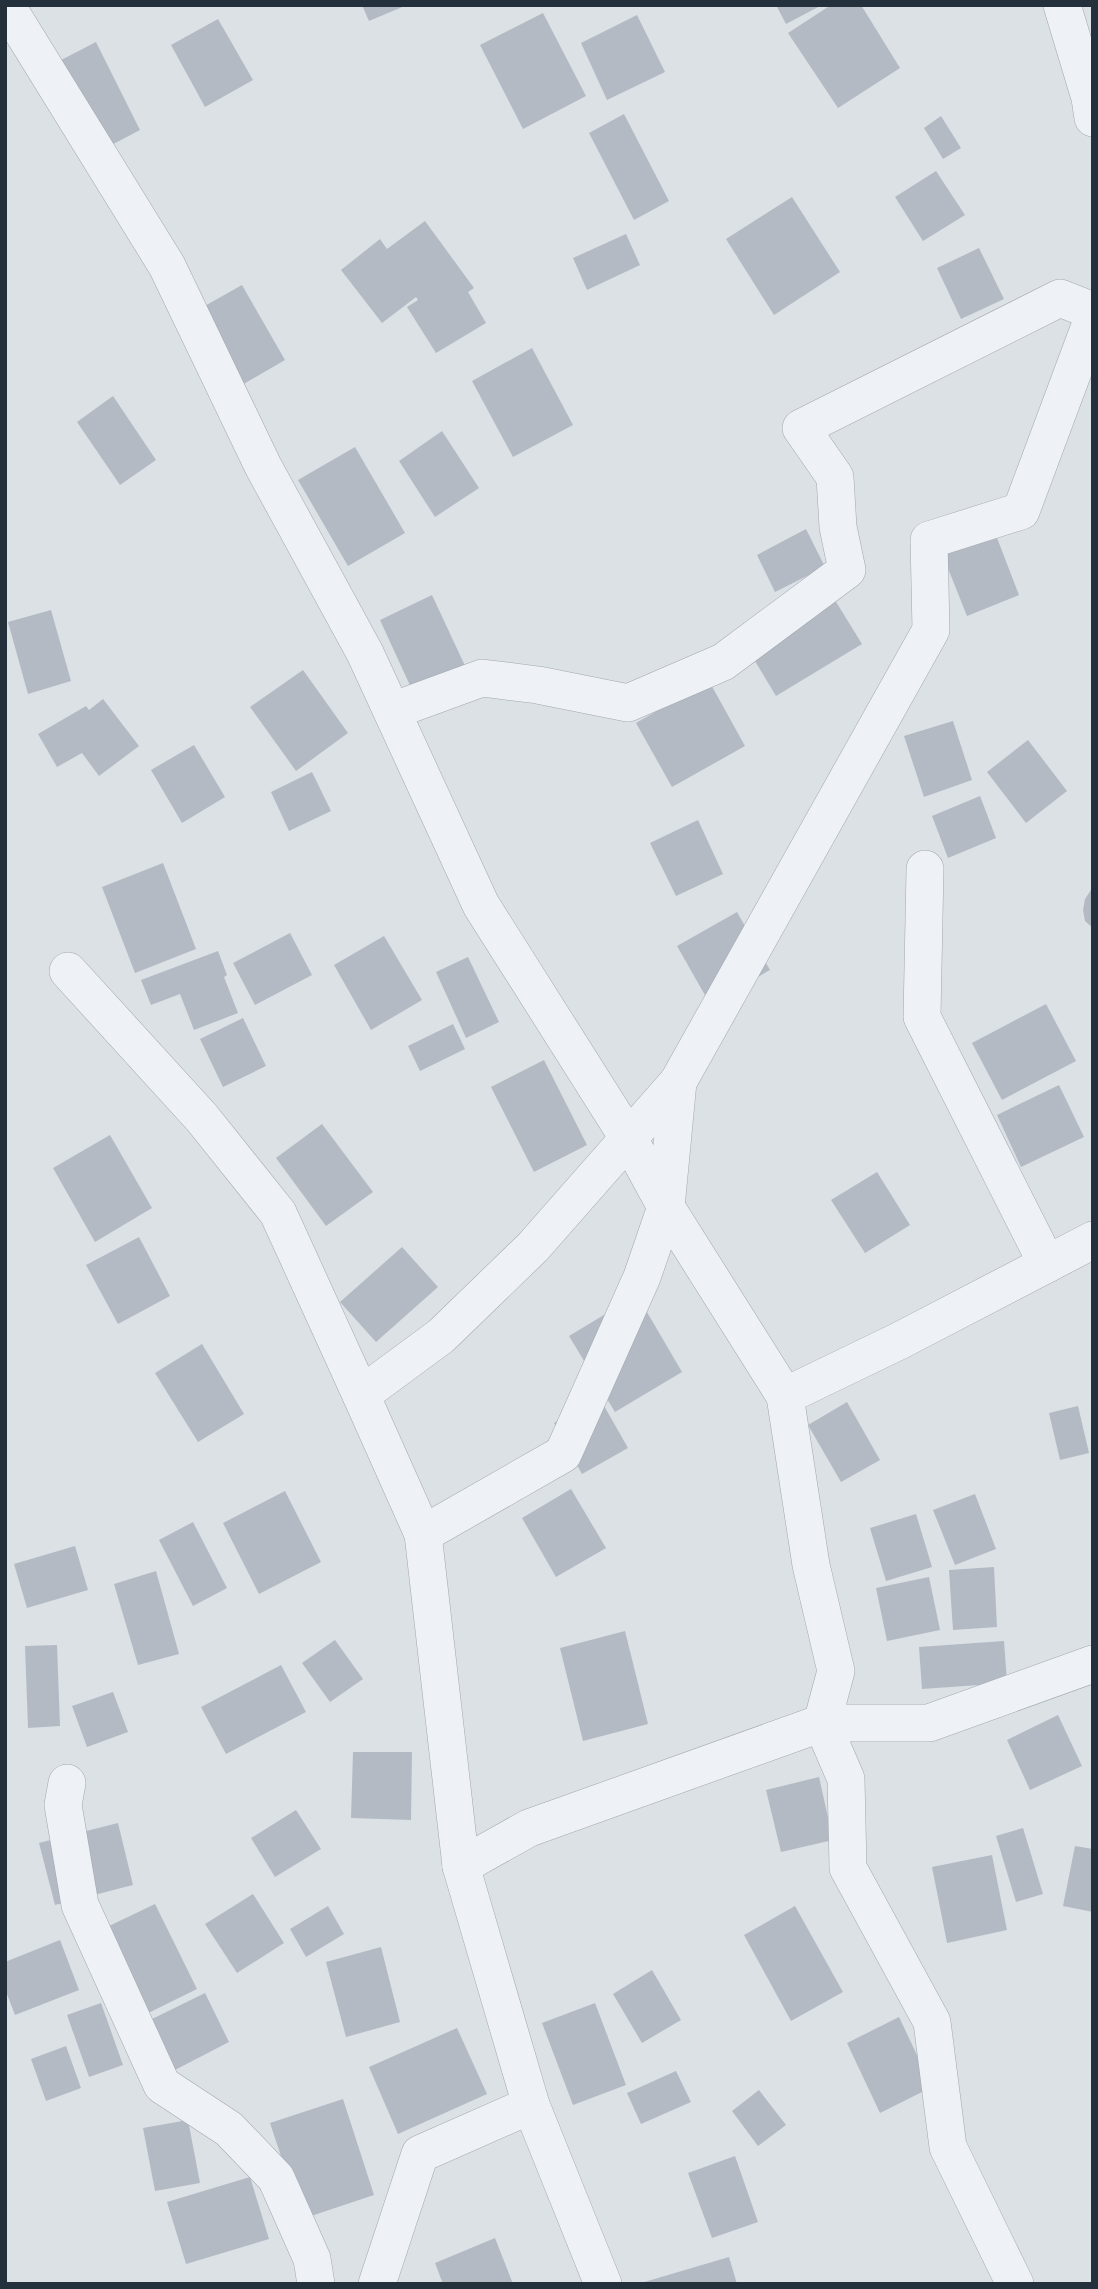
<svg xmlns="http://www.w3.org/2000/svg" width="1098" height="2289" viewBox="0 0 1098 2289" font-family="'Space Grotesk',sans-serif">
<rect width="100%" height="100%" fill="#dce1e6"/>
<g fill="#b3bac3">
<polygon points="362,5 407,5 369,21"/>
<polygon points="776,5 822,5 786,24"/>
<polygon points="831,5 861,5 900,68 838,108 788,33"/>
<polygon points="543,13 586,96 523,129 480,45"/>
<polygon points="637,15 665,72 607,100 581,43"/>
<polygon points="218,19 253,80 205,107 171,45"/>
<polygon points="96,42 140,130 81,161 36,73"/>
<polygon points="624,114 669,201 634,220 589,133"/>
<polygon points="941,116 961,148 943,159 924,128"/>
<polygon points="936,171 965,215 923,241 895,197"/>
<polygon points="792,197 840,272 774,315 726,239"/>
<polygon points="425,221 474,288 468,292 486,323 436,353 407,307 418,300 416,297 382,323 341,270 380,239 387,249"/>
<polygon points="626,234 640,265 587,290 573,258"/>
<polygon points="979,248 1004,299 961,319 937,268"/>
<polygon points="242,285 285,360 230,392 187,316"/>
<polygon points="532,348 573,425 513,457 472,381"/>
<polygon points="113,396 156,460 120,485 77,422"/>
<polygon points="442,431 479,488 435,517 399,461"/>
<polygon points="355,447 405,533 348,566 298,480"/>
<polygon points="806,529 825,567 775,592 757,555"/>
<polygon points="994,530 1019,595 967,616 941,551"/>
<polygon points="822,579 862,644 776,696 737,631"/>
<polygon points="432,595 466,668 413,692 380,620"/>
<polygon points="51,610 71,681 28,694 8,622"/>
<polygon points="303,670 348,733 296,771 250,707"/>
<polygon points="709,681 745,746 672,787 636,723"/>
<polygon points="103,699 139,746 99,776 82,753 57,767 38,734 86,706 89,710"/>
<polygon points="953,721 972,780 924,797 904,736"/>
<polygon points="1028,740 1067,791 1026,823 987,772"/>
<polygon points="194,745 225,797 182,823 151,770"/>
<polygon points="312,772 331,811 289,831 271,792"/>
<polygon points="980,796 996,838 948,858 932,816"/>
<polygon points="698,820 723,874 676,896 650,843"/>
<polygon points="163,863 196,949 135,973 102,887"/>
<polygon points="1093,887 1093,928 1085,921 1083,910 1085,899"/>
<polygon points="737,912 770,970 710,1004 677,946"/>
<polygon points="290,933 312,975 255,1005 233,963"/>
<polygon points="384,936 422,1000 371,1030 334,965"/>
<polygon points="218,951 227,975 224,977 238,1013 194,1030 180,994 151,1005 141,980"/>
<polygon points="468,957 499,1022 466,1038 436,972"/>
<polygon points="1046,1004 1076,1061 1002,1100 972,1043"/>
<polygon points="243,1018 266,1066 223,1087 200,1039"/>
<polygon points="453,1024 465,1049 420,1071 408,1046"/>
<polygon points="544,1060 587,1145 534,1172 491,1087"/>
<polygon points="1059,1085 1084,1137 1021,1167 997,1115"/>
<polygon points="322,1124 373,1192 326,1226 276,1158"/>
<polygon points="110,1135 152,1208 95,1242 53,1168"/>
<polygon points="877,1172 910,1225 865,1253 831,1200"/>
<polygon points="139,1237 170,1296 118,1324 86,1265"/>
<polygon points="402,1247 438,1287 376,1342 340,1302"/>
<polygon points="637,1295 682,1372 615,1412 569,1336"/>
<polygon points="202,1344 244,1414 198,1442 155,1373"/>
<polygon points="599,1397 628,1448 582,1474 554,1423"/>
<polygon points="847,1402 880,1460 841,1482 808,1425"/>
<polygon points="1078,1406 1089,1453 1060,1460 1049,1413"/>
<polygon points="571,1489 606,1548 556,1577 522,1518"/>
<polygon points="285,1491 321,1562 259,1594 223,1523"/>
<polygon points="975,1494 996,1549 955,1565 933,1510"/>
<polygon points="916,1514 932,1567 886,1581 870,1528"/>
<polygon points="193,1522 227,1588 193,1606 159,1540"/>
<polygon points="75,1546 88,1590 27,1608 14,1564"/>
<polygon points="994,1567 997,1627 953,1630 949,1570"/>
<polygon points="156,1571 179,1654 138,1665 114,1584"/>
<polygon points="929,1577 940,1630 887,1641 876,1588"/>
<polygon points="625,1631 648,1724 583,1741 560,1648"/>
<polygon points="335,1640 363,1679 330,1702 302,1663"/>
<polygon points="1004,1641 1007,1683 922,1689 919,1647"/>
<polygon points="57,1645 60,1726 28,1728 25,1646"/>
<polygon points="281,1665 306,1712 226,1754 201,1707"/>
<polygon points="113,1692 128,1732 87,1747 72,1706"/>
<polygon points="1058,1715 1082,1766 1030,1790 1007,1740"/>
<polygon points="353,1752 412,1752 411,1820 351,1818"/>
<polygon points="819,1777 833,1840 781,1852 766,1790"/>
<polygon points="296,1810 321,1849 275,1877 251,1838"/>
<polygon points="118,1823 133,1885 55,1905 39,1843"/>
<polygon points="1023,1828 1043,1894 1016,1902 996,1836"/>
<polygon points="1075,1846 1093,1849 1093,1912 1063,1906"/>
<polygon points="992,1855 1007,1930 947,1943 932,1867"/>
<polygon points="253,1894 284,1943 237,1973 205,1924"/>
<polygon points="155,1904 197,1989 128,2023 86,1937"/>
<polygon points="328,1906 344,1934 306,1957 290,1929"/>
<polygon points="795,1906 843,1992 791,2021 744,1935"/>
<polygon points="60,1940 79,1990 15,2015 5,1989 5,1962"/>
<polygon points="381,1947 400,2022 346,2037 326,1962"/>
<polygon points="652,1970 681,2020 642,2043 613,1994"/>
<polygon points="205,1993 229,2042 171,2072 146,2022"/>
<polygon points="101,2003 123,2065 89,2077 67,2015"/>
<polygon points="595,2003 626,2085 573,2105 542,2023"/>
<polygon points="899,2017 932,2087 880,2113 847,2043"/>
<polygon points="457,2028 487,2094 398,2134 369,2067"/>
<polygon points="66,2046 81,2088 46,2101 31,2059"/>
<polygon points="676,2071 691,2102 641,2124 627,2093"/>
<polygon points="759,2090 786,2125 758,2146 732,2111"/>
<polygon points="343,2099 374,2195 302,2219 270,2123"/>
<polygon points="188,2120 200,2183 155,2191 143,2128"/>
<polygon points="735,2156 758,2222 712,2238 688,2173"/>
<polygon points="250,2177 269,2239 186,2264 167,2202"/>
<polygon points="495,2238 513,2284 443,2284 435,2263"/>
<polygon points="729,2257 737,2284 641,2284 641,2283"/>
</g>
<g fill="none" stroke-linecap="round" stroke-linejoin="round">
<defs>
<g id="minor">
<polyline points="6,5 167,266 263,466 365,653 481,905 629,1139 666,1207 785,1396"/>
<polyline points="1062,5 1090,98 1093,118"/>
<polyline points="392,711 482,678 538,685 628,703 723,662 847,570 838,527 835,477 801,428 1060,298 1093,311"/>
<polyline points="925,869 922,1017 1047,1264"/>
<polyline points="68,971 202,1118 278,1213 361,1395"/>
<polyline points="423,1534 361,1395 441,1336 533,1247 678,1082"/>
<polyline points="67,1783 63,1805 80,1905 162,2085 229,2129 276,2178 312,2259 316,2284"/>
<polyline points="461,1866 529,1828 822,1723 836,1671 811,1565 785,1396 899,1341 1093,1240"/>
<polyline points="531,2105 603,2284"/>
<polyline points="377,2284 420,2154 531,2105 461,1866 423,1534 563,1454 642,1277 666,1207 678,1082 931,630 929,540 1021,511 1093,318"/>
<polyline points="1015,2284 948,2147 932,2022 848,1868 846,1779 822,1723 929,1723 1093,1664"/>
</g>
</defs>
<use href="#minor" stroke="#a1a8b0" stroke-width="38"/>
<use href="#minor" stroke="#eef1f5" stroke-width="37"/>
</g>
<rect width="1098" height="2289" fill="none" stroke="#25303d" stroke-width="14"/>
</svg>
